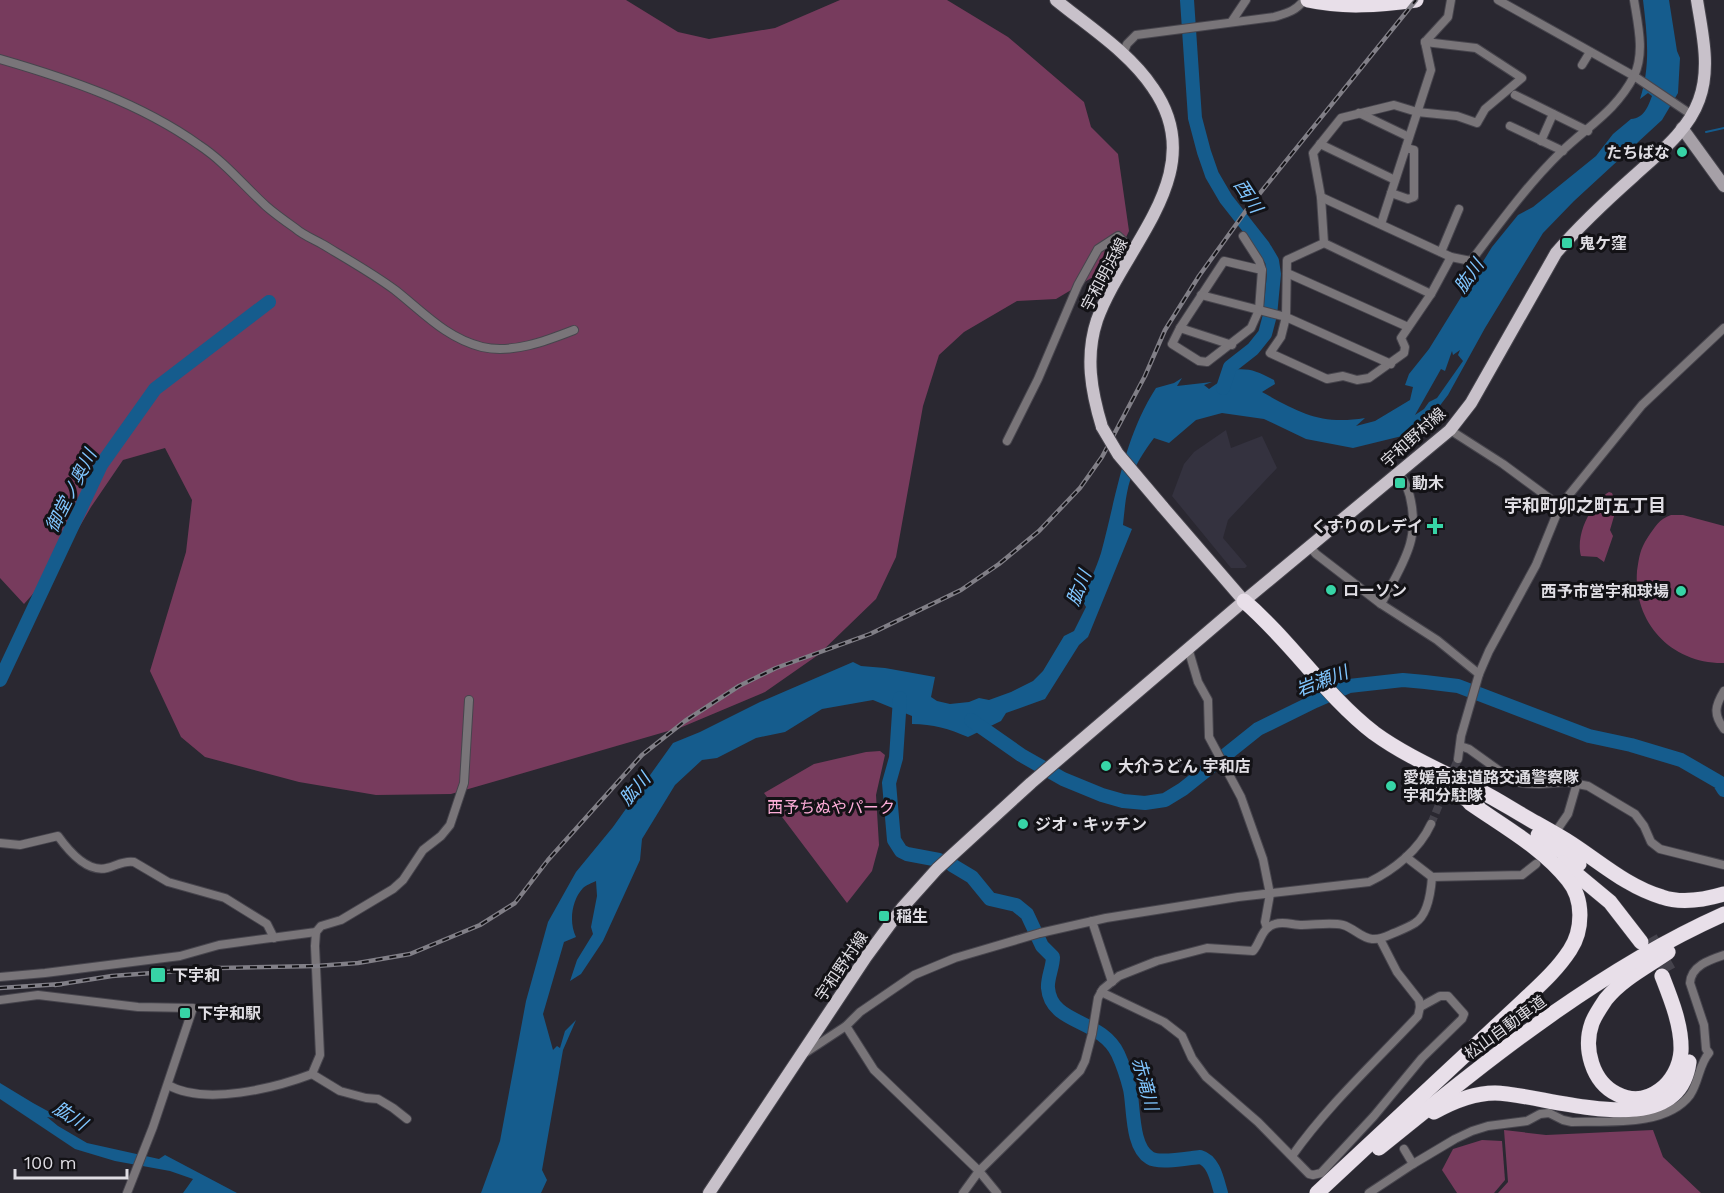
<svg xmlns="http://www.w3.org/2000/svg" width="1724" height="1193" viewBox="0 0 1724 1193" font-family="'Work Sans','Noto Sans JP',sans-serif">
<rect width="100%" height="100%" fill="#2a2831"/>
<polygon fill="#34323f" points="1226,430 1231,448 1262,436 1277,468 1228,520 1223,538 1247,566 1245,568 1231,568 1172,496 1184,464 1194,452"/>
<g fill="#773b5d">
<polygon points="0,0 626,0 678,32 709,39 775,28 840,0 947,0 1008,37 1084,102 1091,127 1118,154 1129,231 1113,265 1056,299 1017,301 964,332 939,355 923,406 896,557 876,599 818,655 765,692 682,727 451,794 376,795 299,782 205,757 181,737 150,671 186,552 192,500 165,448 123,460 91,507 55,569 24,604 0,578"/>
<path d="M1609,492l3,1 5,13 -7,24 3,6 -9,26 -7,-5 -16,-1c-6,-21 10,-53 28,-64z"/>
<path d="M1671,515h12l41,11v137c-52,1 -91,-40 -87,-92 2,-14 3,-22 11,-34 7,-10 11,-18 23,-22z"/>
<polygon points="880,751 885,755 876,795 879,845 872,871 847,903 764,793 814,764 866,752"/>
<polygon points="1504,1130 1546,1135 1653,1130 1663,1157 1701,1193 1498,1193 1508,1182"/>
<polygon points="1482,1140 1502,1141 1505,1180 1494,1193 1457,1193 1442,1170 1453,1149"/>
</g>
<g fill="#155c8d" fill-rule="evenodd">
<path d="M1643,0h26l8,51 3,7 -2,35 -16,27 -88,81 -31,32 -58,95 -37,67 -13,17 -17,13 -16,11 -49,12 -47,-9 -42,-20 -42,-6 -26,7 -27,23 -15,-5c-25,34 -27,46 -31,87l9,4 -44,108 -9,8 -34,54 -39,14 -5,8 -33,16c-19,-8 -35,-13 -56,-13v-8l-39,-16 -51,9 -37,23 -29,6 -39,20 -15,2 -27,25 -33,54 -2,21 -37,81 -22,33 -11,7 7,-21 16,-26 -2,-7 6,-31 -1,-15c-4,2 -10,4 -13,7 -12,13 -14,35 -7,49l-12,5 -21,72 10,36 4,-4 3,2 5,-17 11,-11 -13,30 -21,120 5,10 -6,13h-60l19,-52 26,-140 22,-79 28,-50 37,-45 60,-84 27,-11 60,-30 93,-40 8,4 24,2 50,9 -4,20 6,4 13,3 19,-2 10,-4 10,2 22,-8 22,-11 10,-10 21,-35 10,-5 12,-24 -4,-7c6,-15 14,-31 19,-47 15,-55 23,-116 55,-165l18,-5 8,-5 -5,8 35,-4 -8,3 5,4 13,-9 4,-9c21,-4 29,-1 48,9l1,4 -13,8c38,21 59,33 103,26l-9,8 19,-5 35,-21 3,-13 -8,-2 4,-11 20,-25 63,-102 26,-32 15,-8 63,-51 17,-22 18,-15c13,-1 17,-12 21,-23l-4,-3 -8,6c11,-33 7,-66 3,-99zM1460,350l-2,5 5,6 -26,37 -8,4 -5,7 -9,6 26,-46 4,2 7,-20 1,4z"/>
<polygon points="0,1083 33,1103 64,1120 47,1117 58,1126 87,1143 159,1159 165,1155 237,1193 183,1193 193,1179 170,1171 115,1161 75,1149 0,1099"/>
</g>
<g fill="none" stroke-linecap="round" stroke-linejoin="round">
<polyline stroke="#155c8d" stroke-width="2" points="1706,132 1724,128"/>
<g stroke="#155c8d" stroke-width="14">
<polyline points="1187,0 1195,118 1204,152 1212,175 1226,199 1263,246 1272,261 1274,274 1270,315 1265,334 1253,349 1230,367 1223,388"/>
<polyline points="0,680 101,465 155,389 269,302"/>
<polyline points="900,698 896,758 889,783 894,840 901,851 907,854 939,860"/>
<polyline points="971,720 1021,755 1063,779 1102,795 1123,801 1145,803 1165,800 1183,789 1258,729 1315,701 1349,686 1403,680 1425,682 1458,686 1589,736 1631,745 1681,760 1719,782 1724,790"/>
<path d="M952,865l20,12 18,22 26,6 11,9 15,32 11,11c0,10 -6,22 -5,31 3,37 53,30 70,66 5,11 9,23 12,35 4,18 1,58 20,69 9,6 39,0 50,-1 14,4 17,23 21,36"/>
</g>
<polyline stroke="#45434c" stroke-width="8" stroke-dasharray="8 4" stroke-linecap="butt" points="1431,824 1458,759"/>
<polyline stroke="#45434c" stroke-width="15" stroke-dasharray="15 8" stroke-linecap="butt" points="1650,938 1669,972"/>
<defs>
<g id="street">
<polyline points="1498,0 1634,76 1692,115"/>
<polyline points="1232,21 1246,0"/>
<polyline points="1425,42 1476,48 1522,78 1485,109 1477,123 1457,116 1417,112 1394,105 1341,118 1313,153 1321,197 1324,243 1287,260 1286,317 1281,337 1270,353 1327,379 1343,376 1357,380 1369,378 1404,353 1405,347 1401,338 1431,294 1451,257"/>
<polyline points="1425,42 1448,17 1451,0"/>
<path d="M1123,54l4,-10 9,-9 138,-18c13,-4 22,-6 30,-17"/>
<path d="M0,59c69,20 140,44 199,86 26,17 45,41 67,61 9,8 19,15 29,22 8,7 18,11 27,16 25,15 50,29 73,46 28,22 51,48 87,57 30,7 64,-6 92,-17"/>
<polyline points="1582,65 1590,52"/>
<polyline points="1515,95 1588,131"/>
<polyline points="1359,113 1409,137"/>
<polyline points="1510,126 1563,151"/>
<polyline points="1541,141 1553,114"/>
<polyline points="1320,144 1395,180"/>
<polyline points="1391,193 1408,199 1414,197 1414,150 1406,148"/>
<path d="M1321,197l130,60 20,4c29,-38 56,-76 90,-109 27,-26 55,-41 73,-76 11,-23 4,-51 0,-76"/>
<polyline points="1381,224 1431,70 1425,42"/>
<polyline points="1243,236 1259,261 1262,270 1259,310 1251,328 1207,362 1199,361 1172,344 1180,328 1224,261 1262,270"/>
<polyline points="1324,243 1431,294"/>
<polyline points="1441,252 1459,209"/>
<polyline points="1287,273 1408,327"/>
<polyline points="1201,295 1286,317 1391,364"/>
<polyline points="1180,328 1232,345"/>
<polyline points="1450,430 1503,464 1560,506"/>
<polyline points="1007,441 1038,379 1078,285 1098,249 1118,236 1134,251"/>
<polyline points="1309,546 1316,554 1381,604 1437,640 1479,674"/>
<path d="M1381,604c10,-19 23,-39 29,-60 6,-20 3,-56 -12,-71"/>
<polyline points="1188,648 1198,682 1208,700 1209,737 1241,797 1263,859 1270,894 1265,922 1267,928"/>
<path d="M1724,691c-9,15 -11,23 0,38"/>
<polyline points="1460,746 1469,749 1508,777 1521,783 1539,784 1567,782 1588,786 1635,814 1644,826 1651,842 1660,849 1724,865"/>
<polyline points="1458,759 1461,736 1479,674 1489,651 1536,565 1560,506 1642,405 1724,328"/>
<polyline points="1559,827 1568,814 1577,783"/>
<path d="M0,843l20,2 38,-9c10,14 29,37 49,32 9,-2 17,-8 27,-6l34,20 57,16 42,26 7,14"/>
<polyline points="1406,857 1432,877 1522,875 1536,864"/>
<polyline points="1092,921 1112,982"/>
<polyline points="0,977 45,973 180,956 219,945 316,932 321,926 341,920 393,889 403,880 423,850 441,836 450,825 464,783 469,700"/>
<polyline points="1101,992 1164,1022 1182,1036 1192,1058 1206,1077 1258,1122 1309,1174 1313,1175 1321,1173 1374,1116 1422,1058 1462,1019 1464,1014 1448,996 1440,996 1420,1007"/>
<polyline points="0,1000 38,995 138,1007 193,1008 153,1127 127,1193"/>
<polyline points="846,1026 874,1070 979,1171 997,1193"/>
<path d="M805,1053l41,-27 14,-14 54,-37 41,-17 85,-25 66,-15 132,-21 131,-15c25,-12 50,-32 62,-58"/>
<polyline points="312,1074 340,1091 366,1098 378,1099 393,1108 407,1119"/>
<path d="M168,1085c37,21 107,3 144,-11l8,-19 -5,-109 1,-14"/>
<polyline points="1404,1149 1413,1164"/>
<path d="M1292,1156c36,-51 83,-94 126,-140l2,-9 -1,-7 -22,-28 -17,-33"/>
<path d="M963,1193l16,-22 101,-100 5,-10 7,-27 6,-36 5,-9 16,-13 38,-15 50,-13 46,3c8,-9 8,-23 22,-27 9,-3 18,1 27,1 13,0 29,-3 41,0 11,3 18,13 29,14 8,1 15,-3 22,-6 7,-3 15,-6 21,-10 13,-8 16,-32 17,-46"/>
<path d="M1369,1193l44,-29 42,-25 17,-8 16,-5 39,-5 13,-7 9,-1 14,7 9,2c35,-1 94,5 118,-27 9,-13 9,-31 19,-42l-3,-4 -2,-24 -14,-42c1,-17 19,-23 34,-28"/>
</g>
<polyline id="secondary" points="1682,128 1724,186"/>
<g id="primary">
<path d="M1056,0c33,27 73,52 97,88 59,84 -29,157 -56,232 -12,36 -6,71 5,107"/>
<polyline points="1162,506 1244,601"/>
<path d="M709,1193l157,-236 36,-49 35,-39 94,-86 213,-182 206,-171 21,-27 85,-150c24,-28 51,-53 78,-77 24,-22 54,-45 65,-76 12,-32 3,-68 -2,-100"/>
</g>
<g id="highway">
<path d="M1308,0c36,8 71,5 108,0"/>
<path d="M1244,601c47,40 81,94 130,132 33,24 72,40 108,59 16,8 31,18 47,27 14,8 29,16 43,25 29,19 56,43 90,53 20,7 42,3 62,-3"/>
<polyline points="1425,772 1478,807"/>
<polyline points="1538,835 1579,864"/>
<polyline points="1563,863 1610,902 1641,942"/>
<path d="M1662,976c9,23 20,50 19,75 -2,31 -33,59 -64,43 -25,-12 -34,-46 -25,-71 3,-8 10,-18 14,-24 16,-20 42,-33 62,-47"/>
<path d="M1434,1112c18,-10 39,-19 61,-19 52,1 183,53 194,-31"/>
<path d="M1379,1148c108,-87 217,-177 345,-234"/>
<path d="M1317,1193l206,-192c17,-16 34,-31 47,-51 13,-20 14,-51 -2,-70 -25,-32 -65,-54 -98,-77"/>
</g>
</defs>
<use href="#street" stroke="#47454d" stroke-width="10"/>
<use href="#secondary" stroke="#47454d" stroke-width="14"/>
<use href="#primary" stroke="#47454d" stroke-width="14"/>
<use href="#highway" stroke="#47454d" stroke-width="16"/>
<use href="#street" stroke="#797579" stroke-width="8"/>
<use href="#secondary" stroke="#a6a0a7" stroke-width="12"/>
<use href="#primary" stroke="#c8c1ca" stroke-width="12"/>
<use href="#highway" stroke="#e8dfe9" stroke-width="15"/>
<defs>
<g id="rail">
<polyline points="55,985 112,976 219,968 316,966 358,963 410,954 480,925 515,903 548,860 642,755 685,721 739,686 776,668 870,634 961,590 999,564 1039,531 1080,488 1102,457 1145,376 1165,330 1199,276 1248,208 1416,0"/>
<polyline points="0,988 62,984"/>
</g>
</defs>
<use href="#rail" stroke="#817f87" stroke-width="4.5"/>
<use href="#rail" stroke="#131216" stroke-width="2" stroke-dasharray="7" stroke-linecap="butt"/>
<defs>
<polyline id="primary-bridge" points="1102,427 1118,454 1162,506"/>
</defs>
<use href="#primary-bridge" stroke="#47454d" stroke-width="14" stroke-linecap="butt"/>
<use href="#primary-bridge" stroke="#c8c1ca" stroke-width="12"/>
</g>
<g fill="#37d4a6" stroke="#131216" stroke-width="2">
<circle cx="1682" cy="152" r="6"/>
<rect x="1561" y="237" width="12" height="12" rx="3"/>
<rect x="1394" y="477" width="12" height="12" rx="3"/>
<path d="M1432 517h6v6h6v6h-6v6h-6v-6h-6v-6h6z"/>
<circle cx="1331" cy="590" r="6"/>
<circle cx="1681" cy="591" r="6"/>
<circle cx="1106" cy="766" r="6"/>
<circle cx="1391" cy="786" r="6"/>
<circle cx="1023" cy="824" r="6"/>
<rect x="878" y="910" width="12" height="12" rx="3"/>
<rect x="150" y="967" width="16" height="16" rx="3"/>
<rect x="179" y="1007" width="12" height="12" rx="3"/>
</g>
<g text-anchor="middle" stroke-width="6" stroke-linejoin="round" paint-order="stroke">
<g font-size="16" font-weight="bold" fill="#dfdde3" stroke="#131216" text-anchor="start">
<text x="1670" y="158" text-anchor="end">たちばな</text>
<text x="1579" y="249">鬼ケ窪</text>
<text x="1412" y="489">動木</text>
<text x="1423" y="532" text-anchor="end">くすりのレデイ</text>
<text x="1343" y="596">ローソン</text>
<text x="1669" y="597" text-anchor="end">西予市営宇和球場</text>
<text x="1118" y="772">大介うどん 宇和店</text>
<text x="1403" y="783">愛媛高速道路交通警察隊<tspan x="1403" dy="18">宇和分駐隊</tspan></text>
<text x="1035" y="830">ジオ・キッチン</text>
<text x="896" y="922">稲生</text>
<text x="172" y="981">下宇和</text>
<text x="197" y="1019">下宇和駅</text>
</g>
<g font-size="16" fill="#dfdde3" stroke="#131216">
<text transform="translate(1104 274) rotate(-62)" y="6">宇和明浜線</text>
<text transform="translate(1413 437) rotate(-42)" y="6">宇和野村線</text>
<text transform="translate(841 966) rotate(-56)" y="6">宇和野村線</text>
<text transform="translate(1505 1027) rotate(-36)" y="6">松山自動車道</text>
</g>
<g font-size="16" fill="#fdadd8" stroke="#131216">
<text x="831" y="813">西予ちぬやパーク</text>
</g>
<g font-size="18" font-style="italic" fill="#80c6ff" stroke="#131216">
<text transform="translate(1248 196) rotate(57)" y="6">西川</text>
<text transform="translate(1469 276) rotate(-55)" y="6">肱川</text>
<text transform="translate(71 491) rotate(-63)" y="6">御堂ノ奥川</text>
<text transform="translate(1079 588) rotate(-68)" y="6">肱川</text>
<text transform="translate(1322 681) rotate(-21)" y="6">岩瀬川</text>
<text transform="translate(635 789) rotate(-49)" y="6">肱川</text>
<text transform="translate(1145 1084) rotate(75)" y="6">赤滝川</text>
<text transform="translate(70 1116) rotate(33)" y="6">肱川</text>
</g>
<g font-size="18" font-weight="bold" fill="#dfdde3" stroke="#131216">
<text x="1585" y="512">宇和町卯之町五丁目</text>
</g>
</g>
<path d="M15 1169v9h112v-9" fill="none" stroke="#dfdde3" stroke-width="3"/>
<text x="24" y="1169" font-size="18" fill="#dfdde3" stroke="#131216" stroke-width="4.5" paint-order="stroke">100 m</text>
</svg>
